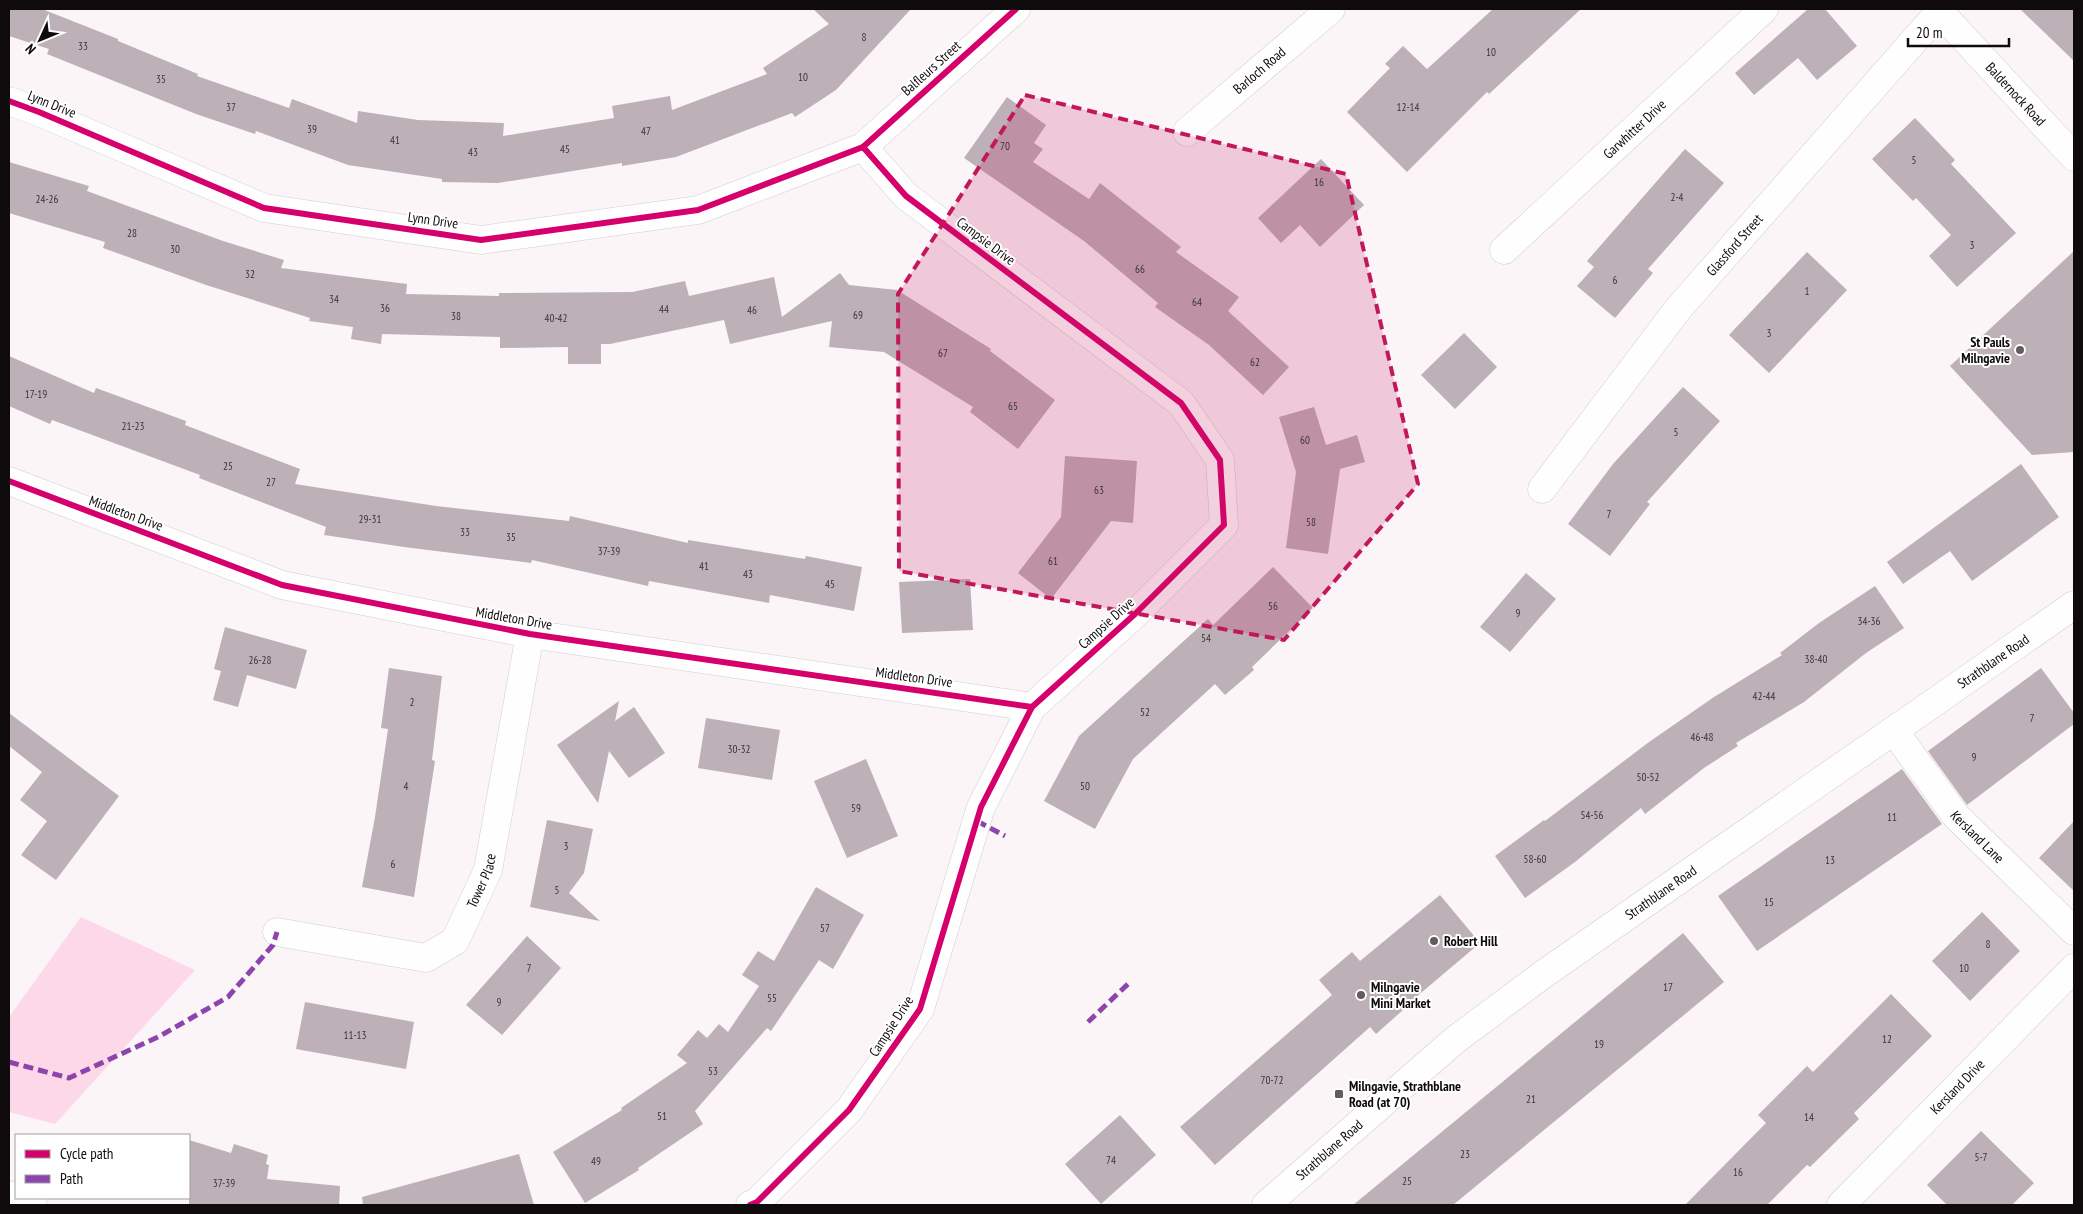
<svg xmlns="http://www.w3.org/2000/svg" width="2083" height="1214" viewBox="0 0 2083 1214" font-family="'PT Sans Narrow',sans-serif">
<rect width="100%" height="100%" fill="#fbf5f8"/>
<polygon fill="#fdd8e8" points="81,917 195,970 55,1124 9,1112 9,1017"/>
<g fill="#beb0b7">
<polygon points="9,9 42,9 118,39 118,41 198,74 197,76 289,108 292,99 357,123 358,111 418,120 504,123 503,136 614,118 612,106 670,96 672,110 767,74 763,68 829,24 813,9 911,9 836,90 795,117 792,113 676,157 622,166 622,163 498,183 442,182 442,179 348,165 256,131 255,134 196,114 47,54 49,49 9,36"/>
<polygon points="1493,9 1581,9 1489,94 1487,92 1407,172 1347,112 1390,68 1385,64 1403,46 1427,69"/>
<polygon points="1808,9 1825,9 1857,46 1817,80 1798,58 1754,95 1735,73"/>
<polygon points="2020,9 2074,9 2074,61"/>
<polygon points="1007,97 1046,125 1034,143 1043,149 1033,162 1089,199 1100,183 1181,247 1176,252 1239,297 1228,311 1289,367 1263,395 1209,345 1155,307 1158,303 1084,241 964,158"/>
<polygon points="1915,118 1955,160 1951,164 2016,233 1957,287 1929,256 1951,235 1916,198 1913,201 1872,159"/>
<polygon points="1685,149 1724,183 1648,269 1653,273 1615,318 1577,286 1594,267 1587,261"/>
<polygon points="1321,159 1364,205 1320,247 1300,225 1281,243 1258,218"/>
<polygon points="9,162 89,186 87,191 223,241 284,260 281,268 407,284 406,294 499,296 499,293 632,292 685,281 689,296 774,277 782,317 840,273 849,285 897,290 991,349 990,351 1055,400 1018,449 970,412 973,407 884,352 829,347 832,321 730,344 724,320 610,344 601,344 601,364 568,364 568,347 500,348 500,337 382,334 381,344 351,339 353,327 309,321 310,318 206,285 103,248 105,242 9,213"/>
<polygon points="2074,251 2074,452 2032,455 1950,366"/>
<polygon points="1807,252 1847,290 1769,373 1729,335"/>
<polygon points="1464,333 1497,367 1455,409 1421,375"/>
<polygon points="9,356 94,393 96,388 186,421 185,425 300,469 295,484 436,506 569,521 570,516 688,543 688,540 805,559 806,556 862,567 854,611 770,595 769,603 649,581 648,586 532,560 531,563 404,547 324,535 326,527 199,478 200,475 52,420 50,424 9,406"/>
<polygon points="1683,387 1720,421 1647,502 1650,504 1610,556 1568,524 1613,464"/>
<polygon points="1314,407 1326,445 1357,435 1365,462 1340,469 1328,554 1286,548 1296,472 1279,417"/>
<polygon points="1065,456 1137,461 1133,523 1111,521 1051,599 1018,573 1061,517"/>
<polygon points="2021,464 2059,517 1972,581 1950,551 1903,584 1887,562"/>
<polygon points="1273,567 1313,608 1252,667 1254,670 1225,695 1215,684 1133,759 1095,829 1044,801 1079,736 1208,619 1213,625"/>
<polygon points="1526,573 1556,599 1510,652 1480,627"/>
<polygon points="970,579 973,630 902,633 899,582"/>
<polygon points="1875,586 1904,628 1866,653 1804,702 1736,743 1738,746 1704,768 1645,814 1641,808 1575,862 1525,898 1495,856 1544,820 1545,821 1649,742 1714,697 1782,655 1780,653 1819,623"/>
<polygon points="225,627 307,650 296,689 247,675 238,707 213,700 221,671 214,669"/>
<polygon points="389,668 442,676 432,760 435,761 414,897 362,887 375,817 388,729 381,728"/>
<polygon points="2041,668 2074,713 2074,724 1967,805 1928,751"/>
<polygon points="619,701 615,721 634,707 665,753 629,778 609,751 598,803 557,745"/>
<polygon points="9,713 119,796 56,880 21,855 47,821 20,800 42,772 9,746"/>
<polygon points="706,718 780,730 772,780 698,768"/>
<polygon points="866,759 898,836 847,858 814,781"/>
<polygon points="1902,769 1942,824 1757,951 1718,896"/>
<polygon points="547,820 593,829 584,873 569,893 600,921 530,907"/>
<polygon points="2074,821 2074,891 2039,858"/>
<polygon points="816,887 864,915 833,969 819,960 771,1031 767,1028 695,1111 703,1124 638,1168 639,1170 585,1203 553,1152 622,1110 621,1108 687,1063 677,1055 698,1030 707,1038 719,1024 728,1032 759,986 742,975 758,951 774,961"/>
<polygon points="1440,895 1480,943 1402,1009 1403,1010 1376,1034 1370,1027 1215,1165 1180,1127 1332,995 1319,980 1352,952 1360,961"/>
<polygon points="1982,912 2020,951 1970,1001 1932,961"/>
<polygon points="1683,933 1724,982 1453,1205 1353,1205"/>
<polygon points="527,936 561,968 502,1035 466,1005"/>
<polygon points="1891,994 1932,1036 1854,1113 1859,1119 1810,1167 1807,1165 1767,1205 1685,1205 1766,1123 1758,1115 1807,1066 1813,1072"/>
<polygon points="305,1002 414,1022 406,1069 296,1049"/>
<polygon points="1120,1115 1156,1155 1101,1204 1065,1164"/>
<polygon points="1981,1131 2034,1183 2012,1205 1947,1205 1927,1185"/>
<polygon points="189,1140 231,1153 234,1144 268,1155 266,1164 269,1165 267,1179 340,1186 339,1205 189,1205"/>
<polygon points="519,1154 534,1205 363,1205 362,1197"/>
</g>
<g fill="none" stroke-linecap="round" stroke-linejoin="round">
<defs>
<g id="minor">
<path id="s1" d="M1937,9l137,148"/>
<polyline points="9,101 39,112 264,208 481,240 698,210 863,147 1016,9"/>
<path id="s2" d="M1187,132l144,-123"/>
<path id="s3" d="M1504,250l260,-241"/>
<polyline points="9,481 282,585 530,634 1032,707"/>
<path id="s4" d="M1542,489l136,-180 264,-300"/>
<path id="s5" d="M1894,731l62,85 118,115"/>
<path id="s6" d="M277,932l149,26 29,-17 33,-71 42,-236"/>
<polyline points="9,1195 33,1205"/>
<polyline points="750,1205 757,1202 849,1110 920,1009 981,807 1032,707 1135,614 1224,525 1220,460 1181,403 906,196 863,147"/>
<path id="s7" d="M1841,1205l233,-237"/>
</g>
<g id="primary">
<path id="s8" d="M1266,1205l189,-165 90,-67 529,-368"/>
</g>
</defs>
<use href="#minor" stroke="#d2cdd0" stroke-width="29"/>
<use href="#primary" stroke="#d2cdd0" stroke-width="29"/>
<use href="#minor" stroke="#fefefe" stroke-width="28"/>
<use href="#primary" stroke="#fefefe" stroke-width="28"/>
<g stroke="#8e44ad" stroke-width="5" stroke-dasharray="10 5" stroke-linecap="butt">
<polyline points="977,821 1005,836"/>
<polyline points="1088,1022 1129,983"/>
<polyline points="9,1062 69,1078 160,1036 228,997 273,945 277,932"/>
</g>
<defs>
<g id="cycleway">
<polyline points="9,101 39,112 264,208 481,240 698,210 863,147 1016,9"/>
<polyline points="9,481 282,585 530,634 1032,707"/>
<polyline points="750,1205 757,1202 849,1110 920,1009 981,807 1032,707 1135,614 1224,525 1220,460 1181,403 906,196 863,147"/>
</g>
</defs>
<use href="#cycleway" stroke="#fff" stroke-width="9"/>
<use href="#cycleway" stroke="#d6006c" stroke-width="6"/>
</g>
<path fill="#c2185b" fill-opacity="0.2" stroke="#c2185b" stroke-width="4" stroke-dasharray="10 6" stroke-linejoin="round" d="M1025,95l321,79 72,310 -134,156 -385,-69 -1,-277z"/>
<g fill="#625c5f" stroke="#fff" stroke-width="2">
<circle cx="2020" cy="350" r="5"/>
<circle cx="1434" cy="941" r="5"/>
<circle cx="1361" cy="995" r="5"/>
<rect x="1334" y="1089" width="10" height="10" rx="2.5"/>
</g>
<g text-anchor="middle" stroke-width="4" stroke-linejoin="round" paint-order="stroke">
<g font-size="11" fill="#3b3437">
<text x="864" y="41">8</text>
<text x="83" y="50">33</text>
<text x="1491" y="56">10</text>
<text x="803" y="81">10</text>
<text x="161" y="83">35</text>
<text x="231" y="111">37</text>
<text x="1408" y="111">12-14</text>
<text x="312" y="133">39</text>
<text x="646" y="135">47</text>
<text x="395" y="144">41</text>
<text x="1005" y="150">70</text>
<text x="565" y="153">45</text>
<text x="473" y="156">43</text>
<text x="1914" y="164">5</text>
<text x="1319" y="186">16</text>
<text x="1677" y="201">2-4</text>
<text x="47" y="203">24-26</text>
<text x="132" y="237">28</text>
<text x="1972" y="249">3</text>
<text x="175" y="253">30</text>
<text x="1140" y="273">66</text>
<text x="250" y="278">32</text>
<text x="1615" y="284">6</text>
<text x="1807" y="295">1</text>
<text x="334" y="303">34</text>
<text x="1197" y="306">64</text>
<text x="385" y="312">36</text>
<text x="664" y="313">44</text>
<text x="752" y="314">46</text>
<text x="858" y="319">69</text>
<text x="456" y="320">38</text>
<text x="556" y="322">40-42</text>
<text x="1769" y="337">3</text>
<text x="943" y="357">67</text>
<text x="1255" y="366">62</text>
<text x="36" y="398">17-19</text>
<text x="1013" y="410">65</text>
<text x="133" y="430">21-23</text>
<text x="1676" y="436">5</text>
<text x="1305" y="444">60</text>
<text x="228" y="470">25</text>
<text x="271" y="486">27</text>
<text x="1099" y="494">63</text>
<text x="1609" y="518">7</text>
<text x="370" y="523">29-31</text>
<text x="1311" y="526">58</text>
<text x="465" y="536">33</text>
<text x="511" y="541">35</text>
<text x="609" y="555">37-39</text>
<text x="1053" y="565">61</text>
<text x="704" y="570">41</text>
<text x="748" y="578">43</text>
<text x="830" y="588">45</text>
<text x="1273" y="610">56</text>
<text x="1518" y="617">9</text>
<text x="1869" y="625">34-36</text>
<text x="1206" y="642">54</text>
<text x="1816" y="663">38-40</text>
<text x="260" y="664">26-28</text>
<text x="1764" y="700">42-44</text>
<text x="412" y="706">2</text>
<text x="1145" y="716">52</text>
<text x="2032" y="722">7</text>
<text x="1702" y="741">46-48</text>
<text x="739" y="753">30-32</text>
<text x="1974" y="761">9</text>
<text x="1648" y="781">50-52</text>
<text x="406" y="790">4</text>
<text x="1085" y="790">50</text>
<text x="856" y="812">59</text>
<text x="1592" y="819">54-56</text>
<text x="1892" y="821">11</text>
<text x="566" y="850">3</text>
<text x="1535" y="863">58-60</text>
<text x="1830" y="864">13</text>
<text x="393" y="868">6</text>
<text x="557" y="894">5</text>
<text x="1769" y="906">15</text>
<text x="825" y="932">57</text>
<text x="1988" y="948">8</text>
<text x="529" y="972">7</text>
<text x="1964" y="972">10</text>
<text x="1668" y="991">17</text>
<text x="772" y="1002">55</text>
<text x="499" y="1006">9</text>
<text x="355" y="1039">11-13</text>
<text x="1887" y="1043">12</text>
<text x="1599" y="1048">19</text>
<text x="713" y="1075">53</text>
<text x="1272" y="1084">70-72</text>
<text x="1531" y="1103">21</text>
<text x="662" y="1120">51</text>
<text x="1809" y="1121">14</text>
<text x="1465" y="1158">23</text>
<text x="1981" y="1161">5-7</text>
<text x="1111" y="1164">74</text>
<text x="596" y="1165">49</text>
<text x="1738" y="1176">16</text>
<text x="1407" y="1185">25</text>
<text x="224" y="1187">37-39</text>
</g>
<g font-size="14" fill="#0f0a0c" stroke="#fff">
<text transform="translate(931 68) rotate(-42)" y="5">Balfleurs Street</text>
<text dy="5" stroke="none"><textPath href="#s2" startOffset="95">Barloch Road</textPath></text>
<text dy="5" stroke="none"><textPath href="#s1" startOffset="116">Baldernock Road</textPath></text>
<text transform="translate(52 104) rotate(22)" y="5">Lynn Drive</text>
<text dy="5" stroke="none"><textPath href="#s3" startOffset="178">Garwhitter Drive</textPath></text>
<text transform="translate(433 220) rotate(8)" y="5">Lynn Drive</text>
<text transform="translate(986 241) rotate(37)" y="5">Campsie Drive</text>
<text dy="5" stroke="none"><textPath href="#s4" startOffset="311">Glassford Street</textPath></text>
<text transform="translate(126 513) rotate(20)" y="5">Middleton Drive</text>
<text transform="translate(514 618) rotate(10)" y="5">Middleton Drive</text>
<text transform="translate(1106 623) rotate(-42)" y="5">Campsie Drive</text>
<text dy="5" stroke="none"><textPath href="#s8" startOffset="909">Strathblane Road</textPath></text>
<text transform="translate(914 677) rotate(8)" y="5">Middleton Drive</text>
<text dy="5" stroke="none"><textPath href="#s5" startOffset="135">Kersland Lane</textPath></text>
<text dy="5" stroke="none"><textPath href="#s6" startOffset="251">Tower Place</textPath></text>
<text dy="5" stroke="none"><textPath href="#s8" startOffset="504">Strathblane Road</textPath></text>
<text transform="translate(891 1026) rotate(-57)" y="5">Campsie Drive</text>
<text dy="5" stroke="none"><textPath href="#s7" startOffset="166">Kersland Drive</textPath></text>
<text dy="5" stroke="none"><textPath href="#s8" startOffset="84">Strathblane Road</textPath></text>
</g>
<g font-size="14" font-weight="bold" fill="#0f0a0c" stroke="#fff" text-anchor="start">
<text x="2010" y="347" text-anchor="end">St Pauls<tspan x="2010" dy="16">Milngavie</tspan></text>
<text x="1444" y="946">Robert Hill</text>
<text x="1371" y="992">Milngavie<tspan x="1371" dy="16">Mini Market</tspan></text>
<text x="1349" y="1091">Milngavie, Strathblane<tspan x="1349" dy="16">Road (at 70)</tspan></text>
</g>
</g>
<rect width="2083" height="1214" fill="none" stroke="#0f0a0c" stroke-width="20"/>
<rect x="15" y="1134" width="175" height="65" fill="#ffffff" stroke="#9f9d9e"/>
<rect x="25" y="1150" width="25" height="8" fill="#d6006c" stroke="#9f9d9e"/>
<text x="60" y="1159" font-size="15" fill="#0f0a0c">Cycle path</text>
<rect x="25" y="1175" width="25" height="8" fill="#8e44ad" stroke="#9f9d9e"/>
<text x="60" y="1184" font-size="15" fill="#0f0a0c">Path</text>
<g transform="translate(40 40) rotate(226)" stroke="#ffffff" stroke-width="4" paint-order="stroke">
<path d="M0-4L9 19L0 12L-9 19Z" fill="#0f0a0c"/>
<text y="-8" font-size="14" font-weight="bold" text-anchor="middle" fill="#0f0a0c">N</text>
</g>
<path d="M1908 38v8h101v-8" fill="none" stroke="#0f0a0c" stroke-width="2.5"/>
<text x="1916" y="38" font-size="15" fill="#0f0a0c" stroke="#ffffff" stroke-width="4" paint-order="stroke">20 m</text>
</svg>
